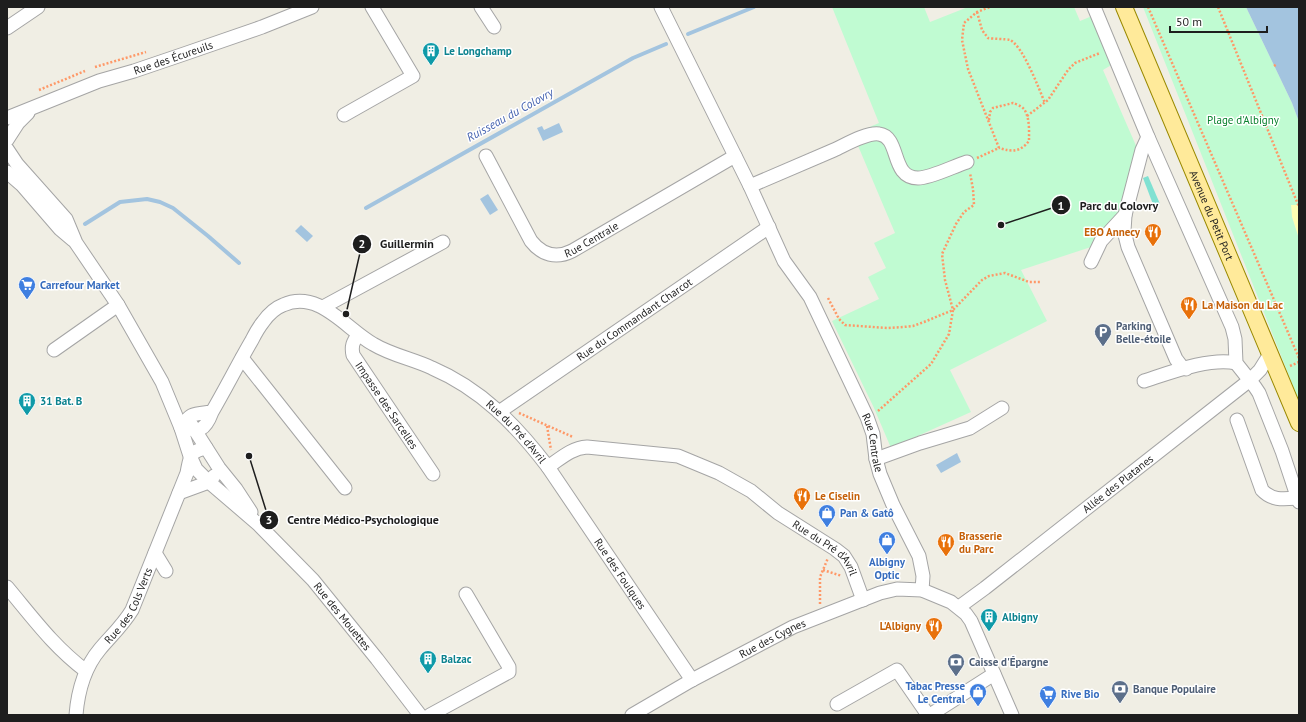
<svg xmlns="http://www.w3.org/2000/svg" width="1306" height="722" viewBox="0 0 1306 722" font-family="'PT Sans',sans-serif">
<rect width="100%" height="100%" fill="#f0eee4"/>
<polygon fill="#fdffb3" points="1291,205 1299,205 1299,239 1292,217"/>
<g fill="#c0fbd2">
<polygon points="832,7 924,7 930,22 968,7 1074,7 1080,21 1092,16 1113,64 1103,70 1137,148 1124,206 1094,246 1021,270 1047,321 950,370 971,412 891,448 874,408 832,321 879,299 868,277 886,268 874,243 895,233 853,134 879,123"/>
<polygon points="1143,7 1246,7 1292,103 1299,122 1299,205 1291,205 1292,217 1299,239 1299,401"/>
</g>
<polygon fill="#80e1d2" points="1148,176 1160,204 1154,207 1143,178"/>
<g fill="#a3c4df">
<polygon points="1246,7 1299,7 1299,122 1292,103"/>
<polygon points="559,123 563,132 543,141 537,128 542,126 544,130"/>
<polygon points="488,194 498,210 490,215 480,199"/>
<polygon points="301,225 313,236 307,242 295,231"/>
<polygon points="957,453 961,462 941,473 936,465"/>
</g>
<g fill="none" stroke-linecap="round" stroke-linejoin="round">
<g stroke="#a3c4df" stroke-width="4">
<polyline points="688,34 754,7"/>
<polyline points="366,208 633,58 666,44"/>
<polyline points="85,224 120,202 147,199 160,202 173,208 208,236 239,263"/>
</g>
<defs>
<g id="minor">
<polyline points="481,7 494,27"/>
<path id="s1" d="M661,7l89,179 34,75 26,36 57,120 6,17 3,25 4,15 13,31 26,51 4,20 -1,14"/>
<polyline points="1094,7 1148,137 1232,327 1235,339 1236,363 1255,387 1259,393 1282,451 1299,502"/>
<polyline points="7,28 38,7"/>
<polyline points="344,115 413,76 372,7"/>
<path id="s2" d="M7,118l92,-37 35,-10 50,-17 78,-27 50,-20"/>
<polyline points="7,140 18,123 28,113"/>
<path id="s3" d="M7,149l10,15 49,55 10,24 42,62 44,77 19,46 9,28 6,13 13,13 49,42 55,56 64,79 43,56"/>
<path id="s4" d="M486,156l45,85c11,14 25,18 41,10l163,-95"/>
<polyline points="7,172 22,185 60,229 73,240"/>
<path d="M750,186c28,-12 56,-24 84,-36 11,-5 33,-18 45,-16 22,3 11,44 39,44 13,0 36,-12 49,-16"/>
<polyline points="1125,215 1124,231 1128,247 1176,359 1182,367 1186,369"/>
<polyline points="1091,262 1101,241 1125,215 1142,150 1148,137"/>
<polyline points="323,307 443,242"/>
<path id="s5" d="M358,335c-5,7 -7,11 -5,20l80,119"/>
<polyline points="54,350 118,305"/>
<polyline points="242,358 345,488"/>
<path d="M1144,381c25,-8 66,-24 92,-18"/>
<path id="s6" d="M212,412c-17,2 -22,0 -31,16 19,4 24,3 31,-16 14,-24 26,-48 40,-72 3,-6 7,-13 11,-18 5,-7 12,-14 20,-17 36,-16 63,24 90,39 18,11 40,15 59,24 49,21 84,57 116,99 12,-8 23,-19 39,-20l91,9 41,17 32,18 27,22 57,36 9,7 7,11 12,33"/>
<path id="s7" d="M499,412l270,-185"/>
<path d="M1237,420l25,70c10,11 22,9 36,8"/>
<polyline points="191,424 219,468 236,489 251,512"/>
<polyline points="876,459 920,443 970,428 1002,408"/>
<path id="s8" d="M548,467l144,213"/>
<polyline points="179,493 209,482 214,476"/>
<polyline points="155,553 166,571"/>
<path d="M7,587c26,31 46,59 79,84"/>
<path id="s9" d="M959,607l26,-19 265,-208 10,-10 10,-16"/>
<polyline points="837,704 897,670 928,715"/>
<path id="s10" d="M76,715c2,-25 8,-47 24,-66 11,-13 23,-24 32,-39l55,-137c3,-15 2,-22 19,-25"/>
<polyline points="430,715 509,672 509,667 466,594"/>
<path id="s11" d="M632,715l60,-35 101,-53 87,-34 17,-4 25,1 29,12 15,12 5,7 41,94"/>
<polyline points="930,715 994,674"/>
</g>
<g id="major">
<path id="s12" d="M1124,7l175,416"/>
</g>
</defs>
<use href="#minor" stroke="#a5a5a5" stroke-width="15"/>
<use href="#major" stroke="#998900" stroke-width="18"/>
<g stroke="#fe9867" stroke-width="2.5" stroke-dasharray="2 2" stroke-linecap="butt">
<polyline points="1148,7 1299,358"/>
<polyline points="1218,7 1299,207"/>
<path d="M977,12l5,18 6,8c6,1 18,1 22,2 13,6 29,49 35,63"/>
<polyline points="1274,66 1277,64"/>
<polyline points="95,67 146,52"/>
<polyline points="39,90 85,71"/>
<polyline points="1027,116 1048,100 1068,70 1075,63 1100,53"/>
<path d="M989,120l1,-8 3,-4 20,-5c3,1 8,3 11,6 6,9 5,22 5,32 -9,11 -16,11 -30,7"/>
<polyline points="977,158 999,148 968,69 962,40 964,23 977,12 990,7"/>
<polyline points="828,298 839,319 845,325 887,328 903,327 913,326 924,322 953,310 982,280 989,276 1005,273 1029,282 1041,282"/>
<polyline points="1290,366 1299,362"/>
<polyline points="878,411 931,364 949,334 953,310 945,280 942,254 956,224 964,212 974,205 973,189 970,173"/>
<polyline points="519,413 573,437"/>
<polyline points="547,426 551,450"/>
<polyline points="823,570 842,576"/>
<polyline points="820,604 820,577 828,558"/>
</g>
<use href="#minor" stroke="#fff" stroke-width="13"/>
<use href="#major" stroke="#ffea9a" stroke-width="16"/>
</g>
<defs>
<symbol id="building-pin" viewBox="-11 -11 22 30"><path d="M0 17L-7.5 6A9.5 9.5 0 1 1 7.5 6Z" fill="#0f9aa8" stroke="#fff"/><path d="M-4-6H4V6H1V3H-1V6H-4ZM-2.5-4.3h1.7v1.8h-1.7ZM.8-4.3h1.7v1.8H.8ZM-2.5-1h1.7V.8h-1.7ZM.8-1h1.7V.8H.8Z" fill="#fff"/></symbol>
<symbol id="restaurant-pin" viewBox="-11 -11 22 30"><path d="M0 17L-7.5 6A9.5 9.5 0 1 1 7.5 6Z" fill="#e8710a" stroke="#fff"/><path d="M-5-6h1v4h1v-4h1v4h1v-4h1v5L-1.5 .5V6h-2V.5L-5-1ZM5-6V6H3V1.5H1.5Q1.5-4 5-6Z" fill="#fff"/></symbol>
<symbol id="supermarket-pin" viewBox="-11 -11 22 30"><path d="M0 17L-7.5 6A9.5 9.5 0 1 1 7.5 6Z" fill="#3f7fe0" stroke="#fff"/><path d="M-6-5.5h2.5l.6 2H6L4.5 2H-2.5L-4.4-4H-6ZM-1.5 3.2a1.3 1.3 0 1 0 .1 0ZM3 3.2a1.3 1.3 0 1 0 .1 0Z" fill="#fff"/></symbol>
<symbol id="parking-pin" viewBox="-11 -11 22 30"><path d="M0 17L-7.5 6A9.5 9.5 0 1 1 7.5 6Z" fill="#5c6f8a" stroke="#fff"/><path d="M-3.5-5.5H1a3.5 3.5 0 0 1 0 7H-1V5.5H-3.5ZM-1-3.4V-.6H.8a1.4 1.4 0 0 0 0-2.8Z" fill="#fff"/></symbol>
<symbol id="shop-pin" viewBox="-11 -11 22 30"><path d="M0 17L-7.5 6A9.5 9.5 0 1 1 7.5 6Z" fill="#3f7fe0" stroke="#fff"/><path d="M-5-2.5h2.3a2.7 3.5 0 0 1 5.4 0H5L5.5 6h-11ZM-1.5-2.5h3a1.5 2.3 0 0 0-3 0Z" fill="#fff"/></symbol>
<symbol id="bank-pin" viewBox="-11 -11 22 30"><path d="M0 17L-7.5 6A9.5 9.5 0 1 1 7.5 6Z" fill="#5c6f8a" stroke="#fff"/><path d="M-6-4H6V4H-6ZM0-2.3a2.3 2.3 0 1 0 0 4.6a2.3 2.3 0 1 0 0-4.6Z" fill="#fff"/></symbol>
</defs>
<g fill-rule="evenodd">
<use href="#building-pin" x="421" y="41" width="20" height="27"/>
<use href="#restaurant-pin" x="1143" y="222" width="20" height="27"/>
<use href="#supermarket-pin" x="17" y="275" width="20" height="27"/>
<use href="#restaurant-pin" x="1179" y="295" width="20" height="27"/>
<use href="#parking-pin" x="1093" y="322" width="20" height="27"/>
<use href="#building-pin" x="17" y="391" width="20" height="27"/>
<use href="#restaurant-pin" x="792" y="486" width="20" height="27"/>
<use href="#shop-pin" x="817" y="503" width="20" height="27"/>
<use href="#shop-pin" x="877" y="530" width="20" height="27"/>
<use href="#restaurant-pin" x="936" y="532" width="20" height="27"/>
<use href="#building-pin" x="979" y="607" width="20" height="27"/>
<use href="#restaurant-pin" x="924" y="616" width="20" height="27"/>
<use href="#building-pin" x="418" y="649" width="20" height="27"/>
<use href="#bank-pin" x="946" y="652" width="20" height="27"/>
<use href="#bank-pin" x="1110" y="679" width="20" height="27"/>
<use href="#shop-pin" x="968" y="682" width="20" height="27"/>
<use href="#supermarket-pin" x="1038" y="684" width="20" height="27"/>
</g>
<g text-anchor="middle" stroke-width="3" stroke-linejoin="round" paint-order="stroke">
<g font-size="11" font-weight="bold" fill="#0d838f" stroke="#fff" text-anchor="start">
<text x="444" y="55">Le Longchamp</text>
<text x="40" y="405">31 Bat. B</text>
<text x="1002" y="621">Albigny</text>
<text x="441" y="663">Balzac</text>
</g>
<g font-size="11" fill="#1e1e1e" stroke="#fff">
<text dy="4" stroke="none"><textPath href="#s2" startOffset="177">Rue des Écureuils</textPath></text>
<text dy="4" stroke="none"><textPath href="#s12" startOffset="226">Avenue du Petit Port</textPath></text>
<text dy="4" stroke="none"><textPath href="#s4" startOffset="165">Rue Centrale</textPath></text>
<text dy="4" stroke="none"><textPath href="#s7" startOffset="164">Rue du Commandant Charcot</textPath></text>
<text dy="4" stroke="none"><textPath href="#s5" startOffset="82">Impasse des Sarcelles</textPath></text>
<text dy="4" stroke="none"><textPath href="#s6" startOffset="482">Rue du Pré d'Avril</textPath></text>
<text dy="4" stroke="none"><textPath href="#s1" startOffset="486">Rue Centrale</textPath></text>
<text dy="4" stroke="none"><textPath href="#s9" startOffset="201">Allée des Platanes</textPath></text>
<text dy="4" stroke="none"><textPath href="#s6" startOffset="841">Rue du Pré d'Avril</textPath></text>
<text dy="4" stroke="none"><textPath href="#s8" startOffset="129">Rue des Foulques</textPath></text>
<text dy="4" stroke="none"><textPath href="#s10" startOffset="124">Rue des Cols Verts</textPath></text>
<text dy="4" stroke="none"><textPath href="#s3" startOffset="583">Rue des Mouettes</textPath></text>
<text dy="4" stroke="none"><textPath href="#s11" startOffset="160">Rue des Cygnes</textPath></text>
</g>
<g font-size="11" fill="#08812d" stroke="#fff">
<text x="1243" y="124">Plage d'Albigny</text>
</g>
<g font-size="11" font-weight="bold" fill="#c56008" stroke="#fff" text-anchor="start">
<text x="1140" y="236" text-anchor="end">EBO Annecy</text>
<text x="1202" y="309">La Maison du Lac</text>
<text x="815" y="500">Le Ciselin</text>
<text x="959" y="540">Brasserie<tspan x="959" dy="13">du Parc</tspan></text>
<text x="921" y="630" text-anchor="end">L'Albigny</text>
</g>
<g font-size="11" font-weight="bold" fill="#366cbe" stroke="#fff" text-anchor="start">
<text x="40" y="289">Carrefour Market</text>
<text x="840" y="517">Pan &amp; Gatô</text>
<text x="887" y="566" text-anchor="middle">Albigny<tspan x="887" dy="13">Optic</tspan></text>
<text x="965" y="690" text-anchor="end">Tabac Presse<tspan x="965" dy="13">Le Central</tspan></text>
<text x="1061" y="698">Rive Bio</text>
</g>
<g font-size="11" font-weight="bold" fill="#4e5e75" stroke="#fff" text-anchor="start">
<text x="1116" y="330">Parking<tspan x="1116" dy="13">Belle-étoile</tspan></text>
<text x="969" y="666">Caisse d'Épargne</text>
<text x="1133" y="693">Banque Populaire</text>
</g>
<g font-size="12" font-style="italic" fill="#4865b1" stroke="#fff">
<text transform="translate(510 115) rotate(-29)" y="4">Ruisseau du Colovry</text>
</g>
</g>
<path fill="none" stroke="#1e1e1e" stroke-width="1.5" d="M1001 225L1061 205M346 314L362 244M249 456L269 520"/>
<g fill="#1e1e1e" stroke="#fff" stroke-width="1.5">
<circle cx="1001" cy="225" r="4"/>
<circle cx="346" cy="314" r="4"/>
<circle cx="249" cy="456" r="4"/>
<circle cx="1061" cy="205" r="10"/>
<circle cx="362" cy="244" r="10"/>
<circle cx="269" cy="520" r="10"/>
</g>
<g font-size="12" text-anchor="middle" font-weight="bold" fill="#fff">
<text x="1061" y="210">1</text>
<text x="362" y="248">2</text>
<text x="269" y="524">3</text>
</g>
<g font-size="12" text-anchor="middle" font-weight="bold" fill="#1e1e1e" stroke="#fff" stroke-width="3" stroke-linejoin="round" paint-order="stroke">
<text x="1119" y="210">Parc du Colovry</text>
<text x="407" y="248">Guillermin</text>
<text x="363" y="524">Centre Médico-Psychologique</text>
</g>
<rect width="1306" height="722" fill="none" stroke="#1e1e1e" stroke-width="16"/>
<path d="M1170 26v6h97v-6" fill="none" stroke="#1e1e1e" stroke-width="2"/>
<text x="1176" y="26" font-size="12" fill="#1e1e1e" stroke="#ffffff" stroke-width="3" paint-order="stroke">50 m</text>
</svg>
